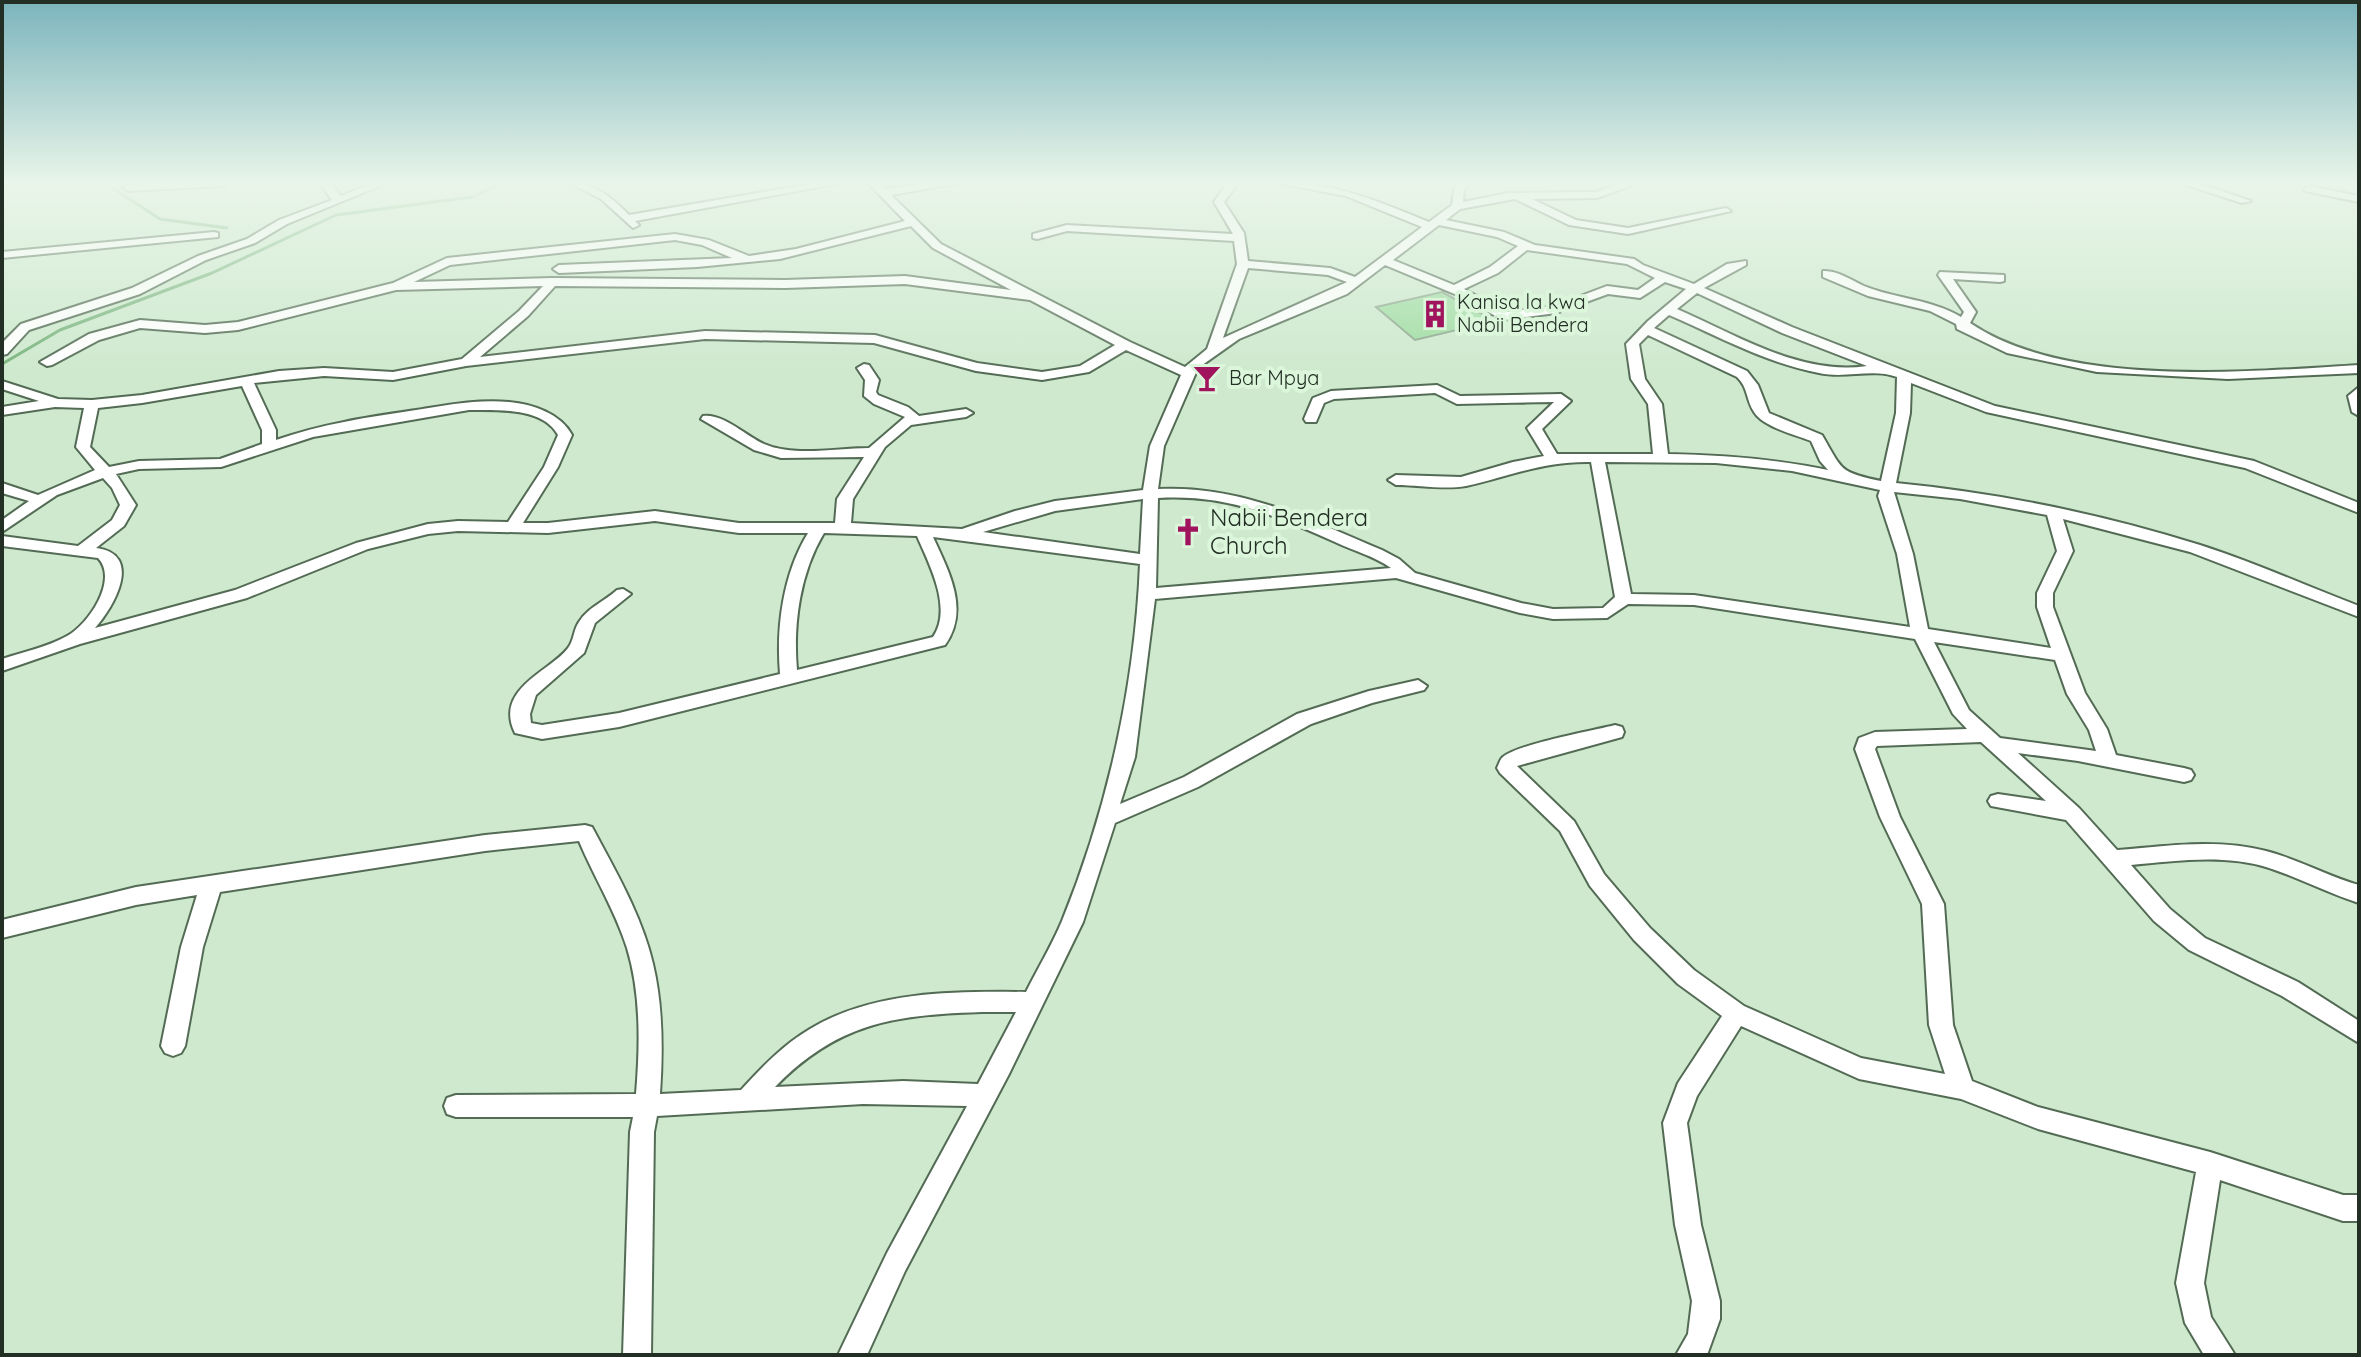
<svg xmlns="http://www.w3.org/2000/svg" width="2361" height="1357" viewBox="0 0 2361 1357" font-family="Quicksand,sans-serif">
<rect width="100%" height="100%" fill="#cee9ce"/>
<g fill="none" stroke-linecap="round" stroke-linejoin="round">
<g stroke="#79b47d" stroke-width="3">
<polyline points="105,183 160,219 227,228"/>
<polyline points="2,364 60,330 212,273 336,215 472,197 503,183"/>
</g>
</g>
<polygon fill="#a0dda3" stroke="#8da78e" stroke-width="2" points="1442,292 1495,321 1415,340 1376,307"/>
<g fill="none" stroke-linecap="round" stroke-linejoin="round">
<defs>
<g id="minor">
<polygon points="159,183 228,183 223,186 128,191 123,188 128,185"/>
<polygon points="320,183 331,183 341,196 372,183 387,183 287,224 255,243 206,260 140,294 29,330 7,354 2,355 2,343 21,324 132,288 198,256 247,239 279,220 332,200"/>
<path d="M570,183c26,0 42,15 59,32l187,-32h25l-206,38 4,4 -6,3 -32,-29z"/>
<path d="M868,183h11l7,6 45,-6h29l-69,12 50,49 189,98 55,25 22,-18 30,-85 -3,-23 -167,-10 -30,8 -4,-1v-4l34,-9 166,9 -19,-32 13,-19h11l-14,19 20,31 4,28 82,7 25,9 67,-50 -76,-31 -68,-13c60,0 97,17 151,39l23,-17 2,-15 5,-7h10l-5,7 -1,12 45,-9 88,-1 26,-9h16l-41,15 -65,1 44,21 52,8 98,-20 5,3 -103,23 -59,-9 -54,-26 -55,10 -14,11 58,12 31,13 99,14 9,6 51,19 33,-20 19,-3v4l-42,23 88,39 203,79 259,55 105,42v10l-114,-45 -259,-56 -75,-29 -1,30 -14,70c103,10 205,31 304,62 54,17 106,41 159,61v11l-169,-65 -127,-33 10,32 -20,42v14l32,86 22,36 9,26 68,13 7,2 3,5 -3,5 -7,2 -106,-21 -60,-8 61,55 38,42c49,-4 100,-12 149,1 32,8 61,25 93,34v18c-32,-10 -61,-26 -93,-36 -43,-13 -91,-6 -135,-2l39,44 35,29 93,44 61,39v22l-77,-47 -93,-46 -35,-29 -88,-101 -75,-14 -3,-5 3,-5 7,-2 48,7 -65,-59 -104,4 -2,3 25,68 44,87 9,121 19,56 66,26 172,45 133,43h16v26h-16l-123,-41 -16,103 7,34 24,38h-31l-19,-32 -9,-40 20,-111 -158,-43 -77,-30 -102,-20 -118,-53 -44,70 -10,27 14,102 19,76v18l-13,36h-31l12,-21 4,-33 -17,-76 -12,-102 15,-40 44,-67 -44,-32 -44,-44 -44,-54 -30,-55 -60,-58 -3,-5c2,-4 3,-9 6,-11 15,-13 89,-26 112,-32l7,2 2,5 -2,5 -105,29 57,55 30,53 46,54 44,42 50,36 117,52 84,16 -16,-49 -7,-121 -42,-87 -25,-68 4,-11 16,-6 92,-3 -14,-15 -38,-75 -221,-34 -66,-1 -21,14 -54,1 -33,-6 -124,-35 -241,21 -20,158 -15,47 64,-27 113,-63 72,-23 49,-11 9,6 -3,4 -52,13 -61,21 -113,63 -83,36 -32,99 -74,152 -104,197 -38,84h-29l49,-102 80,-147 -104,-2 -206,12 -3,16 -3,223h-28l7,-223 3,-15h-177l-9,-3 -3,-8 3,-8 9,-3 180,-1c4,-48 5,-100 -9,-146 -12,-38 -33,-71 -48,-107l-94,10 -265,41 -17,55 -18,99 -4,7 -8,3 -8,-3 -4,-7 20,-99 16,-52 -61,10 -134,33v-18l134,-33 349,-52 100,-10 7,2c23,43 50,89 61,137 10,42 10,87 7,130l81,-4c21,-23 42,-45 69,-61 62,-38 145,-38 216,-37 12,-24 26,-47 36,-71 46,-113 73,-236 78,-357l-207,-27c16,35 37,73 12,108l-326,82 -77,12 -27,-6c-23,-46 42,-64 55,-88 4,-7 4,-16 9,-23 8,-14 26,-21 38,-32l6,-1 8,5 -36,29 -11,30 -48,42 -6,19 1,9 11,2 77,-12 161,-39c-4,-47 3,-100 28,-141h-69l-84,-12 -107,12 -90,-2 -30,3 -60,15 -121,49 -167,46 -78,27v-12c21,-7 46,-12 65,-23 21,-11 52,-56 31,-78l-96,-12v-10l76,10 34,-26 8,-15 -8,-17 -9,-10 -46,17 -55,37v-12l27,-19 -27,-8v-10l36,12 57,-25 -19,-23 8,-39 -29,-1 -53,8v-8l37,-6 -37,-12v-8l56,18 34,1 50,-5 137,-24 45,-3 69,4 69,-13 57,-48 24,-25 -147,4 -158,40 -33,3 -65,-5 -41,12 -47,25 -5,1 -7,-4 49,-28 51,-14 65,5 33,-3 155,-39 54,-25 228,-24 34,6 40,16 47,-7 109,-28zM1439,225l58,12 21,9 -28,21 -36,18 -61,-25zM911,226l22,22 78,42 -106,-14 -120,4 -233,-2 -138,4 36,-17 225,-25 27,5 30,13 -173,7 -6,4 6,4 138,-6 83,-8zM1527,250l100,14 28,14 -17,12 -31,-4 -53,20 -49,6 -41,-23 34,-16zM1385,265l72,30 46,25 53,-7 52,-19 32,4 25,-16 21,7 -38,32 -22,23 5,35 17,25 5,50h-96l-15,-25 29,-28 -10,-7 -101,2 -23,-11 -106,6 -18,7 -9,21 2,3h10l8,-19 10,-4 101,-6 22,11 97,-2 -27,26 17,28 -31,6 -52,15 -65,-2 -8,5 8,5c22,0 49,5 70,1 45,-10 77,-25 125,-24l24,135 -12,11 -50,1 -32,-6 -106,-30 -16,-14 -17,-9c-74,-31 -142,-65 -224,-61l6,-43 34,-78 41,-29 108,-45zM1248,268l80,7 19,7 -124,56zM905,284l125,16 85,45 -35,21 -38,6 -65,-9 -102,-28 -170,-4 -225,26 48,-41 27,-30 230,2zM1697,293l85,40 85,33c-66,10 -132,-32 -190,-57zM1669,315c49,21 97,48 150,58 27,6 53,-5 78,4l-1,36 -15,68c-42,-9 -38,-10 -59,-46l-53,-22 -11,-28 -11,-14 -93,-43zM1648,335l89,42c11,10 9,23 17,35 9,15 40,22 57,29l9,20 8,9c-53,-11 -106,-15 -160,-16l-6,-50 -17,-25 -6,-35zM705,339l169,4 102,28 66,9 47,-8 37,-22 55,25 -31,71 -7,44 -88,11 -40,10 -53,18 -111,-6 2,-24 32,-52 26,-22 55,-8 7,-4 -7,-4 -47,7 -11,-9 -30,-12 -2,-3 3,-12 -10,-15 -5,-1 -7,4 8,12 -1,16 10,8 31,13 -36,31c-32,0 -75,9 -105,-4 -18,-8 -41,-31 -61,-28l-2,3 53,31 27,8 83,-1 -27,42 -2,24h-96l-84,-12 -107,12h-25l35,-56 14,-32c-11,-21 -39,-31 -63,-33 -31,-3 -62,3 -93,8 -47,7 -95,14 -140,30v-10l-22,-47 70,-7 69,4 73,-14zM242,386l20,44v14l-42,15 -81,2 -30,6 -19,-20 8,-39 44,-5zM469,410c27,0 74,-3 89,25l-14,32 -36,55 -50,-1 -30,3 -72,19 -121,47 -140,38c19,-21 49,-74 1,-80l28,-22 12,-21 -20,-31 23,-5 82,-2 92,-30zM1605,462l111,1 76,8 88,19 -2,6 19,58 13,73 -216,-32 -63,-1zM1894,492l66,7 87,16 10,36 -20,42v14l14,41 -123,-19 -15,-75zM1158,498c68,-4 117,17 177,44 19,9 39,14 56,26l-235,20zM1143,499l-3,55 -157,-22 72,-21zM824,533l93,3c12,28 36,72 16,101l-136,33c-4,-46 3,-97 27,-137zM1934,642l121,18 12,34 22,36 7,21 -96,-13 -31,-28zM982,1012h34l-38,72 -75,-3 -128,6c63,-65 120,-72 207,-75z"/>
<polygon points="2180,183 2197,183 2251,201 2242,203"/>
<polygon points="2309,186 2359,196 2359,202 2305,191 2304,189"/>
<polygon points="214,232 218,233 218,237 2,258 2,252"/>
<path d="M1823,271c14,-1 28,9 41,15 32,13 67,13 97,31l3,-5 -26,-37 2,-3 64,3v6l-4,1 -47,-3 23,33 -6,11c96,65 276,49 389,42v8l-131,6 -131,-7 -90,-19 -50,-24 -1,-5 -26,-13 -62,-15 -45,-19z"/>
<polygon points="2359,387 2359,416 2352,412 2348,396"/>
</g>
</defs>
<use href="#minor" stroke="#536b54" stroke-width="4"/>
<use href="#minor" fill="#fff" fill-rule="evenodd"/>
</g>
<linearGradient id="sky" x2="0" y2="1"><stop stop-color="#7bb4bd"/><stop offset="0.49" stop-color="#e9f5e9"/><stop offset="1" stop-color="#e9f5e9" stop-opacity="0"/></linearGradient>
<rect width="2361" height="373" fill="url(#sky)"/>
<defs>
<symbol id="building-bare" viewBox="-9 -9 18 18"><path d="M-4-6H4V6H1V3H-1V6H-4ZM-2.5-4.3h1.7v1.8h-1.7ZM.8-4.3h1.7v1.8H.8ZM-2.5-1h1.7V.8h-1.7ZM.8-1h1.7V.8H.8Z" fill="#a0135d" stroke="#dbf6db" stroke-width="2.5" paint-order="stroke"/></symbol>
<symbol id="bar-bare" viewBox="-9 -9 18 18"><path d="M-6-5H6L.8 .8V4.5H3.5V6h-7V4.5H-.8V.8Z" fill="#a0135d" stroke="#dbf6db" stroke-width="2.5" paint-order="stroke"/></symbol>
<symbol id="church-bare" viewBox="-9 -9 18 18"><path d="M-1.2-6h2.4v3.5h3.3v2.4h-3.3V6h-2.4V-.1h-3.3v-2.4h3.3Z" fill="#a0135d" stroke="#dbf6db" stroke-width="2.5" paint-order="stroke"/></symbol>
</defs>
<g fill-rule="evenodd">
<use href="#building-bare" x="1415" y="294" width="40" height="40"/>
<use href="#bar-bare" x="1187" y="358" width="40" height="40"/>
<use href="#church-bare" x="1168" y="512" width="40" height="40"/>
</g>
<g text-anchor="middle" stroke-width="8" stroke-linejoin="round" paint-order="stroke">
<g font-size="20" fill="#232e24" stroke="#dbf6db" text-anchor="start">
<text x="1457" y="309">Kanisa la kwa<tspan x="1457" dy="23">Nabii Bendera</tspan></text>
<text x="1229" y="385">Bar Mpya</text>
</g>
<g font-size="24" fill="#232e24" stroke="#dbf6db" text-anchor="start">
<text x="1210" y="526">Nabii Bendera<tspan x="1210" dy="28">Church</tspan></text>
</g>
</g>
<rect width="2361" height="1357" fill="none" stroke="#232e24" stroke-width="8"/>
</svg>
